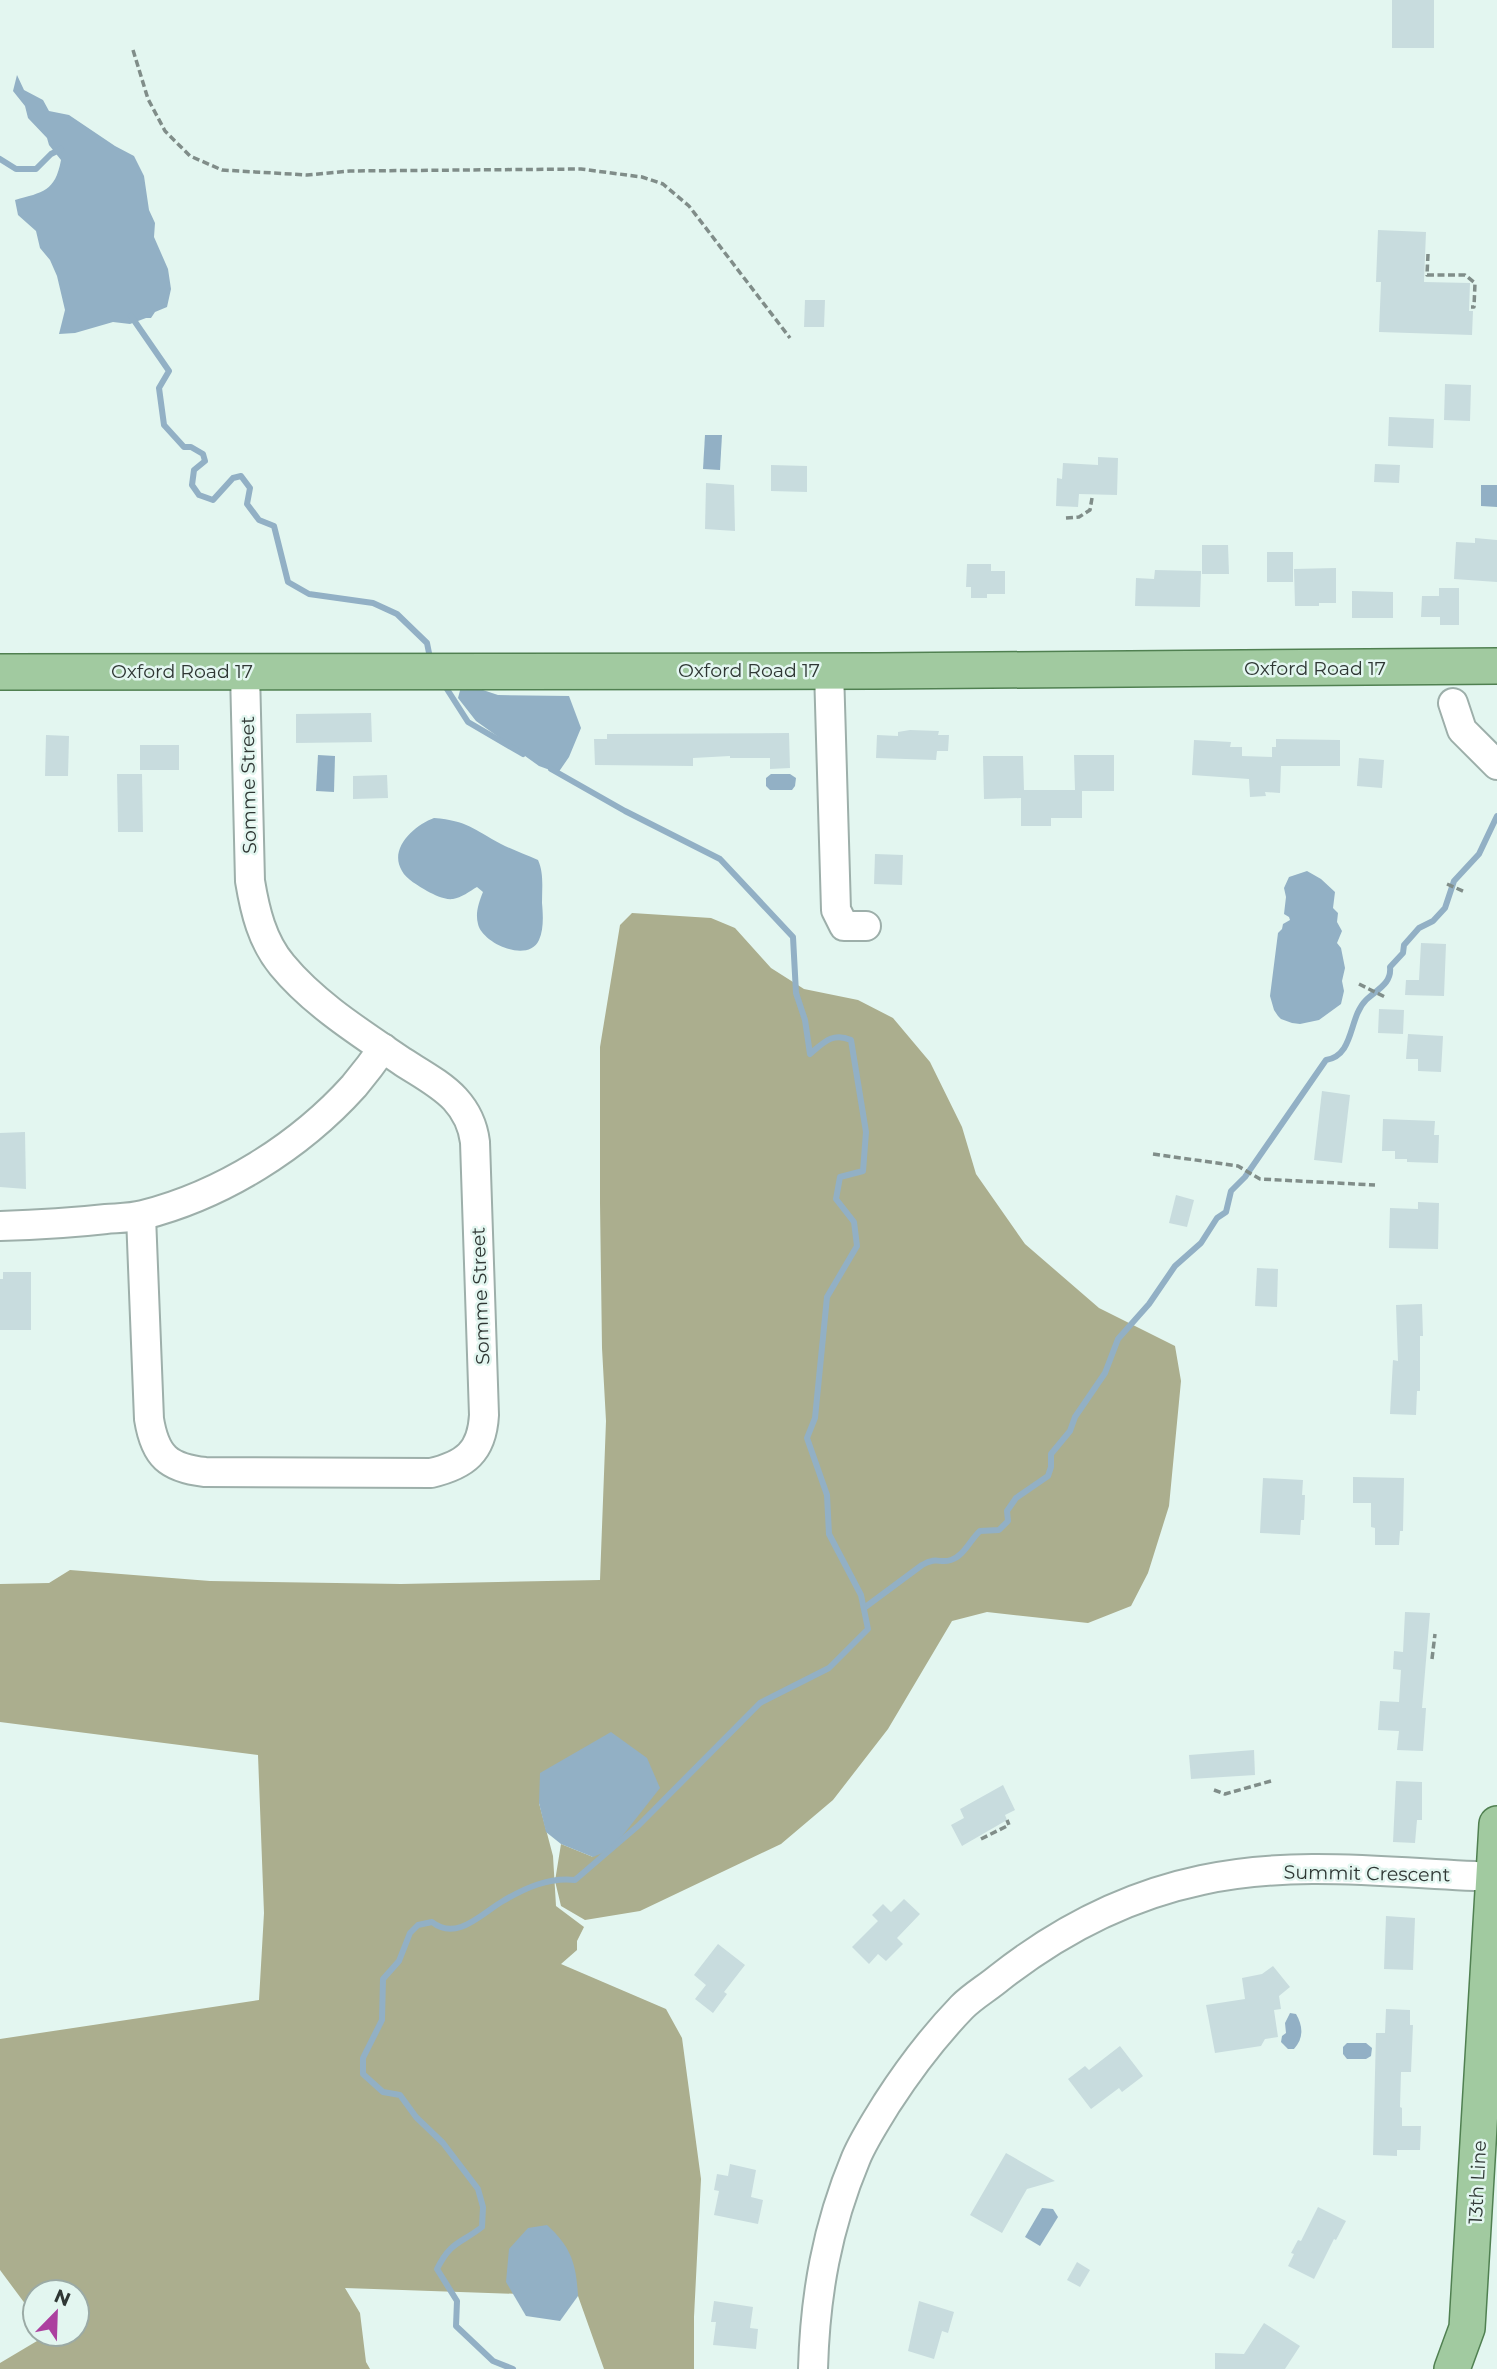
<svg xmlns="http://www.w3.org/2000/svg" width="1497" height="2369" viewBox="0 0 1497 2369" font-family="Montserrat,sans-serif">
<rect width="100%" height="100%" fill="#e3f6f0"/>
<polygon fill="#abae8e" points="632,913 711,918 735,928 771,968 804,989 858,1000 893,1018 930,1062 962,1127 976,1174 1025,1244 1099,1308 1175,1346 1181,1381 1169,1506 1148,1573 1131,1606 1088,1623 987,1612 952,1621 888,1729 833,1800 781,1844 640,1911 585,1920 561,1906 555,1881 561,1844 593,1857 539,1803 553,1856 556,1906 584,1927 577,1941 577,1950 561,1964 666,2009 682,2038 701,2179 694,2317 694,2369 604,2369 578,2296 345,2288 360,2313 366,2362 370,2369 0,2369 0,2363 37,2341 35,2334 77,2334 77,2292 35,2292 35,2334 26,2305 0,2270 0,2039 259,2000 264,1913 258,1755 0,1722 0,1584 49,1583 70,1570 210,1581 401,1584 600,1580 606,1421 602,1348 600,1203 600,1047 620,925"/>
<g fill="#92b0c5">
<path d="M17,75l7,15 19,10 6,11 20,4 46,31 19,10 10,20 5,34 6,13 -1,14 14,32 3,20 -4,18 -12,5 -4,6h-5l-16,6 -17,-2 -38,11 -16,1 6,-24 -8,-34 -7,-16 -10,-12 -4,-17 -18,-16 -3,-15c28,-8 40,-8 46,-40l-12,-15 -2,-7 -19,-20 -3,-12 -12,-15z"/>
<polygon points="705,435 722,435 720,470 703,469"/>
<polygon points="1481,485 1497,485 1497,507 1481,506"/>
<polygon points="462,683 498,695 569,696 581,728 569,757 558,773 539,766 476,721 458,698"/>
<polygon points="318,755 335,756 334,792 316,791"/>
<polygon points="771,774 790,774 796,778 795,786 792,790 770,790 766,786 766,778"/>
<path d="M434,818c34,3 39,11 67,26 12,6 25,11 37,16 6,13 4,28 4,43 1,11 2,26 -3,37 -11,24 -57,3 -61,-16 -3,-11 1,-22 5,-32l-6,-5c-7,4 -16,11 -24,12 -9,1 -18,-4 -26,-8 -8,-5 -21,-12 -25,-20 -14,-23 13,-46 32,-53z"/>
<polygon points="1307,871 1321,879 1335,892 1333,908 1338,913 1337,922 1342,931 1337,943 1341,948 1345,968 1342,981 1344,991 1341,1004 1319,1020 1300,1024 1292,1023 1281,1019 1278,1016 1274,1010 1270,996 1278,933 1282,929 1283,924 1290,920 1289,917 1284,914 1286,897 1284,888 1289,877"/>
<polygon points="611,1732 647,1758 660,1788 612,1849 593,1857 561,1844 546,1832 539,1803 540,1773"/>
<path d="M1290,2013l6,1c7,12 8,24 -2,35h-6l-7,-7 1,-6 4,-3 -1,-10z"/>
<polygon points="1347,2043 1366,2043 1372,2048 1371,2056 1366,2059 1347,2059 1343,2054 1343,2047"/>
<polygon points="1042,2208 1053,2209 1058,2217 1040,2246 1025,2237"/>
<path d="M547,2225c24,22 29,38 31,71l-18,25 -34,-5 -20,-34 3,-33 19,-21z"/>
</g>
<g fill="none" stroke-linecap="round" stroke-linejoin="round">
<g stroke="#92b0c5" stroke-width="6">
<polyline points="0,159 16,169 36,169 51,154 61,149"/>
<polyline points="131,316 169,371 159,388 164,425 184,447 191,447 203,454 205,461 194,470 192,485 199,495 213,500 233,478 241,476 250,488 247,504 259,520 274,526 288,582 309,594 373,603 397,614 427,643 429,653"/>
<polyline points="445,686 468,722 523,754"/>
<path d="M864,1608l58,-43c16,-9 17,-1 29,-5 13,-4 19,-20 29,-29l19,-1 9,-9 -1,-10 9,-13 32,-22 3,-9v-13l19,-23 5,-14 30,-44 13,-34 31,-35 26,-38 26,-23 16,-25 9,-6 5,-21 14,-14 81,-117c29,-5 22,-42 40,-60 10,-10 26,-16 24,-33l13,-14 1,-8 15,-17 14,-7 12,-13 9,-27 25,-27 18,-38"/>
<path d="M513,2369l-20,-8 -37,-35 1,-25 -20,-32c14,-28 23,-25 45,-42l1,-20 -5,-18 -35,-46 -27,-26 -16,-22 -17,-3 -20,-18v-16l19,-38 1,-41 16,-18 11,-28 8,-8 14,-3c25,20 50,-9 71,-21 22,-13 46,-24 72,-21l64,-55 121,-122 69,-35 39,-39 -7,-34 -32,-61 -2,-39 -20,-57 8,-20 12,-121 30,-51 -3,-24 -18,-23 4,-22 23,-6 3,-39 -15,-92c-18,-8 -27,2 -41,14l-5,-34 -9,-27 -3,-56 -73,-78 -95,-48 -74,-42"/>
</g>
</g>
<g fill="#c8dcde">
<rect x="1392" y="0" width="42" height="48"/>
<polygon points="1378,230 1426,232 1424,282 1470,283 1469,311 1473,311 1472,335 1379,332 1381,282 1376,282"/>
<polygon points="805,300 825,300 824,327 804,327"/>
<polygon points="1445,384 1471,385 1470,421 1444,420"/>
<polygon points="1389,417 1434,419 1433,448 1388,446"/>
<polygon points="1098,457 1118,458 1117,495 1079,494 1078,507 1056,506 1057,478 1062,479 1063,463 1098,465"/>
<polygon points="1375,464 1400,465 1399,483 1374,482"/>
<polygon points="771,465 807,466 807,492 771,491"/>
<polygon points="706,483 734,485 735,531 705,529"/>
<polygon points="1475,538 1497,540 1497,582 1454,579 1456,542 1475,543"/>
<polygon points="1202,545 1228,545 1229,574 1202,574"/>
<rect x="1267" y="552" width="26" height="30"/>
<polygon points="967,564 991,564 991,571 1005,571 1005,594 987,594 987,598 971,598 971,587 966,587"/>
<polygon points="1336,568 1336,603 1319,603 1319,606 1295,606 1294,569"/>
<polygon points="1155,570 1201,571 1200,607 1135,606 1136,578 1154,579"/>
<polygon points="1439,588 1459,588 1459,625 1440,625 1440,617 1421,617 1422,596 1439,596"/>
<polygon points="1352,591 1393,592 1393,618 1352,618"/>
<polygon points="371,713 372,742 296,743 296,714"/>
<polygon points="910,730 939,731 938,735 949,735 948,751 937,751 936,760 876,758 877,735 898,736 898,732"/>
<polygon points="789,733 790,768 770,769 770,758 730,758 730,756 693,758 693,766 595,765 594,739 607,739 607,734"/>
<polygon points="46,735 69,736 68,776 45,776"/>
<polygon points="1276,739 1340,740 1340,766 1281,766 1280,793 1265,792 1266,796 1250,797 1249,779 1192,775 1194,740 1231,742 1230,747 1242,747 1242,756 1272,757 1272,747 1276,747"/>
<rect x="140" y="745" width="39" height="25"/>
<polygon points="1074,755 1114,755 1114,791 1082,791 1082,818 1051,818 1051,826 1021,826 1021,798 984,799 983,756 1023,756 1024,790 1075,790"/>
<polygon points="1359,758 1384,760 1382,788 1357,786"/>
<polygon points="117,774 142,774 143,832 118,832"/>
<polygon points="387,775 388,798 353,799 353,776"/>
<polygon points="875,854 903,855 902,885 874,884"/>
<polygon points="1421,943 1446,944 1444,996 1405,995 1406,980 1419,980"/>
<polygon points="1379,1009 1404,1010 1403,1034 1378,1033"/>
<polygon points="1408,1034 1443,1036 1441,1072 1418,1071 1418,1059 1406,1059"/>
<polygon points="1322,1091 1350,1095 1342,1163 1314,1160"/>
<polygon points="1383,1119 1435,1121 1434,1135 1439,1135 1438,1163 1407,1162 1407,1159 1395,1159 1395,1151 1382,1151"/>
<polygon points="25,1132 26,1189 0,1187 0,1133"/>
<polygon points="1176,1195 1194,1200 1187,1227 1169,1223"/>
<polygon points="1418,1202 1439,1203 1438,1249 1389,1248 1390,1208 1418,1209"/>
<polygon points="1257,1268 1278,1269 1277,1307 1255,1306"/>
<polygon points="3,1272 31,1272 31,1330 0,1330 0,1279 3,1279"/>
<polygon points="1422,1304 1423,1336 1420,1336 1420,1391 1417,1391 1416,1415 1390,1414 1393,1360 1398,1361 1396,1305"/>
<polygon points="1353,1477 1404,1478 1403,1531 1400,1531 1399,1545 1375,1545 1375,1528 1371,1527 1371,1503 1353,1503"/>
<polygon points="1263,1478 1303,1480 1302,1495 1305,1495 1304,1520 1301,1520 1300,1535 1260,1533"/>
<polygon points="1405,1612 1430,1613 1422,1708 1426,1708 1423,1751 1397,1750 1399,1731 1378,1730 1380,1701 1399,1702 1401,1670 1393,1669 1394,1651 1403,1652"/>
<polygon points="1254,1750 1255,1775 1191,1779 1189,1755"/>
<polygon points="1396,1781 1422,1782 1422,1820 1417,1820 1415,1843 1393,1842"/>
<polygon points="1003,1785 1015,1810 1005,1815 1007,1820 962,1846 951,1825 964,1818 960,1809"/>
<polygon points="904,1899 920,1914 897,1938 903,1944 886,1961 878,1954 869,1964 852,1947 878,1921 872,1915 883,1904 891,1912"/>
<polygon points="1386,1916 1415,1918 1413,1970 1384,1969"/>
<polygon points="718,1944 745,1965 724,1992 727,1994 713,2013 695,1999 706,1985 694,1975"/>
<polygon points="1273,1966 1290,1987 1279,1996 1281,2009 1274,2010 1278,2037 1265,2039 1261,2046 1215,2053 1206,2005 1245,1999 1242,1978 1262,1974"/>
<polygon points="1386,2009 1410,2010 1410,2025 1413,2025 1411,2072 1401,2072 1400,2107 1402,2108 1402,2126 1421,2126 1420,2150 1397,2150 1397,2156 1373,2155 1376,2033 1385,2033"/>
<polygon points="1120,2046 1143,2076 1122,2092 1119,2088 1091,2109 1068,2079 1085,2066 1089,2070"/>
<polygon points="1006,2153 1055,2181 1027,2189 1002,2233 970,2215"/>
<polygon points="730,2164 756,2170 751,2197 763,2200 758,2224 714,2215 719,2191 714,2190 717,2174 728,2176"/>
<polygon points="1318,2207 1346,2221 1336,2240 1334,2239 1314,2279 1288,2266 1294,2254 1291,2253 1298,2240 1301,2241"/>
<polygon points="1077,2262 1090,2270 1080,2287 1067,2280"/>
<polygon points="714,2301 753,2307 750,2328 758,2329 756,2349 713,2345 716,2322 711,2322"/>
<polygon points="919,2301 954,2312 948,2333 942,2331 934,2359 908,2351"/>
<polygon points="1264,2323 1300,2346 1285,2369 1215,2369 1215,2353 1244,2354"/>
</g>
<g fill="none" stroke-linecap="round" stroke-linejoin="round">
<defs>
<g id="minor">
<polyline points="829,670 836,910 844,926 866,926"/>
<polyline points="1453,703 1462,730 1497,765"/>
<path d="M141,1216l8,203c6,37 19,49 56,53l226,1c34,-8 51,-21 53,-58l-9,-273c-2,-16 -9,-31 -20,-43 -14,-15 -35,-26 -52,-37 -41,-28 -89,-58 -121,-97 -20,-24 -27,-54 -32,-84l-5,-209"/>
<path d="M0,1226c36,-1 71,-3 106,-7 12,-1 26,-1 37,-4 79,-20 156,-68 211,-129 10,-12 20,-25 29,-38"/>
<path d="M813,2369c2,-74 14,-142 43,-211 8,-19 20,-37 31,-55 22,-34 47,-67 75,-96 11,-11 25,-19 37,-29 61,-48 127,-82 203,-98 97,-21 197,-6 295,-3"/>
</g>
<g id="major">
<polyline points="0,672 877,671 1497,666"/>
<polyline points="1452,2369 1467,2328 1497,1824"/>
</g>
</defs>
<use href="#minor" stroke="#9dafaa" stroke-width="32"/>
<use href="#major" stroke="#508051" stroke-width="38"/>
<g stroke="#808d89" stroke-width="3.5" stroke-dasharray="7 3.5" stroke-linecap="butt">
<polyline points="133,50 148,99 165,131 190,156 222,170 307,175 350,171 581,169 642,177 663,184 689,206 790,338"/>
<polyline points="1428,254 1427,275 1465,275 1475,283 1474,307 1471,307"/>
<polyline points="1066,518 1079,517 1090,510 1092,498"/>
<polyline points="1447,884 1465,892"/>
<polyline points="1359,984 1385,997"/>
<polyline points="1153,1154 1238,1166 1260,1179 1375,1185"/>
<polyline points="1432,1659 1435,1634"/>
<polyline points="1214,1790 1225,1794 1271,1781"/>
<polyline points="981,1839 1009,1825 1007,1820"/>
</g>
<use href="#minor" stroke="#fff" stroke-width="28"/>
<use href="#major" stroke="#a1caa0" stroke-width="35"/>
</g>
<g text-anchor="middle" stroke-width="5" stroke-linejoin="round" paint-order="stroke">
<g font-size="19" fill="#2f3734" stroke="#e3f6f0">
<text x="1315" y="675">Oxford Road 17</text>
<text x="749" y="677">Oxford Road 17</text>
<text x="182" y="678">Oxford Road 17</text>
<text transform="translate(248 785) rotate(-91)" y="7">Somme Street</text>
<text transform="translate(480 1296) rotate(-92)" y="7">Somme Street</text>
<text transform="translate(1367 1873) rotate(1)" y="7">Summit Crescent</text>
<text transform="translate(1477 2182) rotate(-87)" y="7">13th Line</text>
</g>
</g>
<g transform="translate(56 2313) rotate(23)"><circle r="33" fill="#e3f6f0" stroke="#9baaa5" stroke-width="2"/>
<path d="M0-5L12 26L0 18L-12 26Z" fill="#ac409f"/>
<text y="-10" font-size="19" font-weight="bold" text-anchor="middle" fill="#2f3734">N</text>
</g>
</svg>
